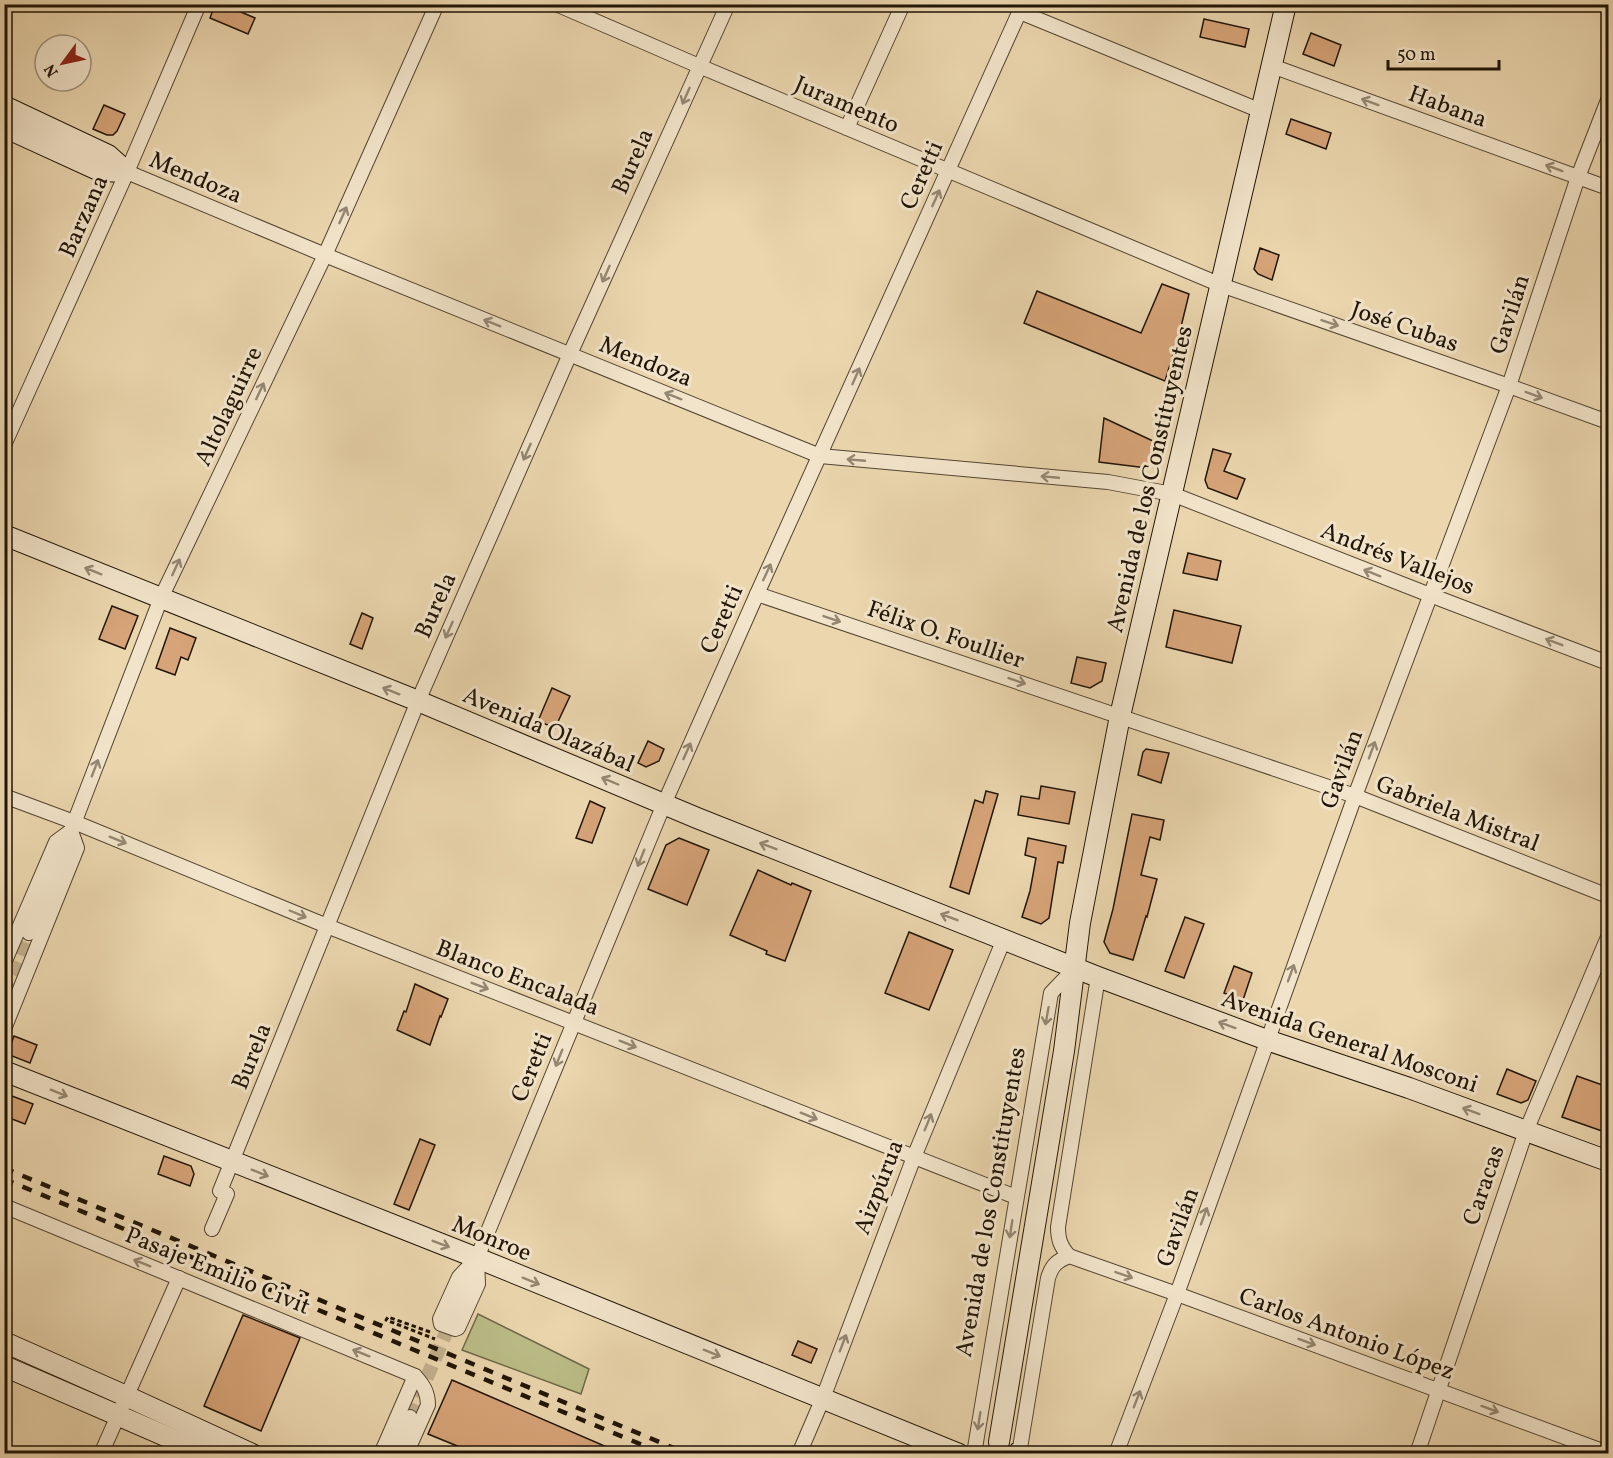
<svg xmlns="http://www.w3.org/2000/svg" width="1613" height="1458" viewBox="0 0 1613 1458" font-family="Vollkorn,serif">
<rect width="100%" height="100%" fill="#ebd6ae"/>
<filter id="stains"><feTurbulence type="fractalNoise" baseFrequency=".00333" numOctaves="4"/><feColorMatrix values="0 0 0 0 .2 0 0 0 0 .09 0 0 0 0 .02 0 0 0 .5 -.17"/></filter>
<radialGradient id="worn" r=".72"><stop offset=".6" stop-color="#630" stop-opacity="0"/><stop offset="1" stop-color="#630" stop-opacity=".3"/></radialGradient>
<polygon fill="#bbbd88" stroke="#6e6948" stroke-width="1.5" points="478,1314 589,1369 581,1394 462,1350"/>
<g fill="#d6a478" stroke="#201507" stroke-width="1.5">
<polygon points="215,4 222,4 255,18 248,34 210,18"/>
<polygon points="1204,19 1249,29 1245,47 1200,37"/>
<polygon points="1311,33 1341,45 1334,66 1303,54"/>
<polygon points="104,105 125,114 117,131 113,135 107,135 93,129"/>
<polygon points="1291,119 1331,133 1326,149 1286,134"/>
<polygon points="1260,248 1279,255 1272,280 1258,274 1254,269"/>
<polygon points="1162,284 1189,294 1179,335 1165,381 1024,323 1037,291 1141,333"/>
<polygon points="1104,418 1155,442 1151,464 1147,468 1099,462"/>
<polygon points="1213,449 1231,454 1224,471 1245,479 1237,499 1208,488 1205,480"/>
<polygon points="1188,553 1221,561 1217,580 1183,573"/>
<polygon points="112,606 138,616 125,649 99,639"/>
<polygon points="1174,610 1241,626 1232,663 1166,647"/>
<polygon points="362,613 373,618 362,649 350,644"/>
<polygon points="170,628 196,638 188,660 181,657 175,675 156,668"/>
<polygon points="1077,657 1106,663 1102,681 1090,688 1071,683"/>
<polygon points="552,688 570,696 555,728 538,721"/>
<polygon points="648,741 664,749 659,761 646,767 638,763"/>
<polygon points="1146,749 1169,753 1161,783 1138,775 1143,752"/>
<polygon points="1041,786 1075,792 1069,824 1018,815 1021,796 1039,799"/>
<polygon points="986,791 998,794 969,894 950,887 975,800 983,803"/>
<polygon points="590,801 605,808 592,843 576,838"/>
<polygon points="1132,814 1164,820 1160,840 1150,837 1141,875 1157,879 1147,917 1146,916 1133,960 1110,953 1104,942 1113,909"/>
<polygon points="679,838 709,850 687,905 648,889 666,845"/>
<polygon points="1028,838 1066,846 1063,863 1058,862 1049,918 1041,924 1022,917 1030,891 1036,858 1025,855"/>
<polygon points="758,870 791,885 792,883 811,891 785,961 766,954 767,951 730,935"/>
<polygon points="1185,917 1204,924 1184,978 1165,971"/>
<polygon points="909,932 953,950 929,1010 885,993"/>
<polygon points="1234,966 1252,973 1243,1000 1224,993"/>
<polygon points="415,984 448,999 441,1017 440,1016 430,1045 397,1030 404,1011 406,1012"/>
<polygon points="14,1036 37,1045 30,1063 12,1056 9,1052 10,1047"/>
<polygon points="1507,1069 1536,1081 1528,1100 1521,1103 1497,1094"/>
<polygon points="1577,1076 1608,1087 1604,1101 1608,1103 1608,1113 1602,1131 1562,1117"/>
<polygon points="4,1093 33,1104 25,1124 4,1116"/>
<polygon points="420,1139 435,1145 409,1210 394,1204"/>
<polygon points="164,1156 191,1166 194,1174 190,1186 158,1174"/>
<polygon points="243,1315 300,1338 261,1431 204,1406"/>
<polygon points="798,1341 817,1349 811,1363 792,1355"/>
<polygon points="452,1380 623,1454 465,1454 467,1450 428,1434"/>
</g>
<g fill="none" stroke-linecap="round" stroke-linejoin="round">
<g stroke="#c2af8d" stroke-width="14" stroke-dasharray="14 7" stroke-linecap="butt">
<polyline points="4,994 29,933"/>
<polyline points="410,1417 451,1321"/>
</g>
<defs>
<g id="street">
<polyline points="556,4 699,66 1221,285 1509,386 1608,422"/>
<polyline points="1020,12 1261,111"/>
<polyline points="1272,66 1608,188"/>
<polyline points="847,128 903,4"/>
<polyline points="127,172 325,255 820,456 1108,482 1172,494 1430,595 1608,663"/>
<polyline points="4,445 127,172 199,4"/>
<polyline points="757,594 1355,796 1608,896"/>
<polyline points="4,796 74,822 327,926 1016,1197"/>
<polyline points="29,933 71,831 161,598 325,255 437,4"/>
<polyline points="4,963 56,842 71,831 77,848 4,1029"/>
<path d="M1098,977l-40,250c0,13 3,20 11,29l108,38 431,159"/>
<path d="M4,1206l411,170c8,9 13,16 13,29l-22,49"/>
<polyline points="212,1229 227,1194 220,1191 418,701 570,354 728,4"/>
<polygon points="477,1258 478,1284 458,1328 455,1329 441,1324 440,1319 459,1277"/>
<polyline points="451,1321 664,804 757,594 1023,4"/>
<polyline points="101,1454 179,1278"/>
<polyline points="381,1454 415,1376"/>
<polyline points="394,1454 410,1417"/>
<polyline points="799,1454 823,1398 914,1157 1004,939"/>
<polyline points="974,1454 1051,993 1074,969"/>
<path d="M1019,1454l29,-176c4,-13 9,-17 21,-22"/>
<polyline points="1116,1454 1177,1294 1355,796 1509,386 1578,177 1608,100"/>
<polyline points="1417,1454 1526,1131 1608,937"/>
</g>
<g id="secondary">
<polyline points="4,106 108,155 127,172"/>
<polyline points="4,127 100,171 127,172"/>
<polyline points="4,535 418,701 697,818 1098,977 1267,1040 1409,1088 1608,1161"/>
<polyline points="4,1071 477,1258 959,1454"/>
<polyline points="4,1342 126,1396 252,1454"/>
<polyline points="4,1366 207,1454"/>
<polyline points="999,1442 1064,1051 1080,923 1120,716 1286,4"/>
<polyline points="1018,1454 1019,1452"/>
</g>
</defs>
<use href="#street" stroke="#534531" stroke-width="16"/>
<use href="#secondary" stroke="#201507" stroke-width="22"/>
<polyline stroke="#201507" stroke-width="3" stroke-dasharray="4.5 3" stroke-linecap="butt" points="430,1332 388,1317 386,1320 435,1339"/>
<use href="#street" stroke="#f2e4ca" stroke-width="14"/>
<use href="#secondary" stroke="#f2e4ca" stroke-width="20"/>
<g stroke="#201507" stroke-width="4.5" stroke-dasharray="10 10" stroke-linecap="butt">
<polyline points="4,1168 688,1454"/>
<polyline points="4,1179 664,1454"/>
</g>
</g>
<defs><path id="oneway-shaft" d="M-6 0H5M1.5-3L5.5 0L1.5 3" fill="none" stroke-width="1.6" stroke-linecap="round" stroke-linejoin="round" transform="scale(1.5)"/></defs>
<g stroke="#948772">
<use href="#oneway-shaft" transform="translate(686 96) rotate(114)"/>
<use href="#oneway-shaft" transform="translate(1370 102) rotate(-160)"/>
<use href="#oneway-shaft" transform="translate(1554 168) rotate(-160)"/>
<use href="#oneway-shaft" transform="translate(936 198) rotate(-66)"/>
<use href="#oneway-shaft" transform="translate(343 215) rotate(-66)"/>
<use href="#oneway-shaft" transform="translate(606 274) rotate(114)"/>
<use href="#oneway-shaft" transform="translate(492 323) rotate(-158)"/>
<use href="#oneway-shaft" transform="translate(1330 323) rotate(19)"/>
<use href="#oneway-shaft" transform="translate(856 376) rotate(-66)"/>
<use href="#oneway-shaft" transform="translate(260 391) rotate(-65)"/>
<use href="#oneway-shaft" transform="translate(1534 395) rotate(20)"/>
<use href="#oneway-shaft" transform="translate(673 396) rotate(-158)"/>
<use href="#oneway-shaft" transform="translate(527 452) rotate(114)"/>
<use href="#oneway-shaft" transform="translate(856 460) rotate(-175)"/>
<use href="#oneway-shaft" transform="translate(1050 477) rotate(-175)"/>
<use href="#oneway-shaft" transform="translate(176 567) rotate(-65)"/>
<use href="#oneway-shaft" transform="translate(93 571) rotate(-158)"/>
<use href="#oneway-shaft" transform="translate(767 572) rotate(-65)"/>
<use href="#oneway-shaft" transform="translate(1372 573) rotate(-158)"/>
<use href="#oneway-shaft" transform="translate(832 619) rotate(19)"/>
<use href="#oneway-shaft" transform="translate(449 630) rotate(114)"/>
<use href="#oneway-shaft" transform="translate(1554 642) rotate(-159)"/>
<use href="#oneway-shaft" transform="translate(1017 681) rotate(19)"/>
<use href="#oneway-shaft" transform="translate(391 691) rotate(-158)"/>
<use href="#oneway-shaft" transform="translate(1372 750) rotate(-70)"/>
<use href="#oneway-shaft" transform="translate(687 751) rotate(-66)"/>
<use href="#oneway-shaft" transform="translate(95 768) rotate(-69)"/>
<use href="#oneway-shaft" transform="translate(610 781) rotate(-157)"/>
<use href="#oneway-shaft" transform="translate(118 840) rotate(22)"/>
<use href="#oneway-shaft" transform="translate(768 846) rotate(-159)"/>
<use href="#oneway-shaft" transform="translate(641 858) rotate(112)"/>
<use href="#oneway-shaft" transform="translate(298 914) rotate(23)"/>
<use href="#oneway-shaft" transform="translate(949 917) rotate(-159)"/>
<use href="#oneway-shaft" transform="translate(1291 973) rotate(-70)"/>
<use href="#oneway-shaft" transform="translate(480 986) rotate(21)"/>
<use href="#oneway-shaft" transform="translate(1047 1016) rotate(100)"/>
<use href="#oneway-shaft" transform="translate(1227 1025) rotate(-160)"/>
<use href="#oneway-shaft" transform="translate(628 1044) rotate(22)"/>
<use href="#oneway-shaft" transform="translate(559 1058) rotate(112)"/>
<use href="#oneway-shaft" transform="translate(59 1093) rotate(22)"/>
<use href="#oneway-shaft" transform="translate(1471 1111) rotate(-160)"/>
<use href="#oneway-shaft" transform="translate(809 1116) rotate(22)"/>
<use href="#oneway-shaft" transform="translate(928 1122) rotate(-68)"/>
<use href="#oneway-shaft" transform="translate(260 1173) rotate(22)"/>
<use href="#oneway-shaft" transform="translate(1204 1216) rotate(-70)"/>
<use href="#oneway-shaft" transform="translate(1011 1229) rotate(99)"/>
<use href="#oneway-shaft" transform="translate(441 1244) rotate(21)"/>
<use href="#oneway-shaft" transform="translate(142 1263) rotate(-158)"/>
<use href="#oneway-shaft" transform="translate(1124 1275) rotate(19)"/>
<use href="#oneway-shaft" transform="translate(531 1281) rotate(22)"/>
<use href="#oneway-shaft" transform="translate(1307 1342) rotate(20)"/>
<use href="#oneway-shaft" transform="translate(843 1343) rotate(-69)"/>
<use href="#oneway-shaft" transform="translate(361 1353) rotate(-158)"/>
<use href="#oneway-shaft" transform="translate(712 1353) rotate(22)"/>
<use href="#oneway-shaft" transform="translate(1137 1399) rotate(-69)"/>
<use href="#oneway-shaft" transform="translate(1490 1409) rotate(20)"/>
<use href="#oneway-shaft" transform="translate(979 1421) rotate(99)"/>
</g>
<g text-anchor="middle" stroke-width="6" stroke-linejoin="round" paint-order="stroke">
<g font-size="24" fill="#201507" stroke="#f2e4ca">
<text transform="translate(847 104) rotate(23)" y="8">Juramento</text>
<text transform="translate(1448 106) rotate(20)" y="8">Habana</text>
<text transform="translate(632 161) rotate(-66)" y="8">Burela</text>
<text transform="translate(921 175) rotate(-66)" y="8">Ceretti</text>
<text transform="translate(196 177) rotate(23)" y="8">Mendoza</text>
<text transform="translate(83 216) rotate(-66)" y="8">Barzana</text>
<text transform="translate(1509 314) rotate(-72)" y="8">Gavilán</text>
<text transform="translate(1405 326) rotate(19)" y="8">José Cubas</text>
<text transform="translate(646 361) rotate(22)" y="8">Mendoza</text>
<text transform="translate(228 406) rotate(-65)" y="8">Altolaguirre</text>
<text transform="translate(1149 479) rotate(-77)" y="8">Avenida de los Constituyentes</text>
<text transform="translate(1398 558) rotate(21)" y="8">Andrés Vallejos</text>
<text transform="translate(435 605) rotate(-66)" y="8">Burela</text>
<text transform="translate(721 619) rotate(-66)" y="8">Ceretti</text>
<text transform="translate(946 634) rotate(19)" y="8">Félix O. Foullier</text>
<text transform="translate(549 729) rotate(23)" y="8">Avenida Olazábal</text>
<text transform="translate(1341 769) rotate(-70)" y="8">Gavilán</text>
<text transform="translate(1458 813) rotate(21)" y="8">Gabriela Mistral</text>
<text transform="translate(518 977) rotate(21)" y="8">Blanco Encalada</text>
<text transform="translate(1350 1041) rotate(19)" y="8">Avenida General Mosconi</text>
<text transform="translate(251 1056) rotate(-68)" y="8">Burela</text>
<text transform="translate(531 1067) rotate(-68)" y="8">Ceretti</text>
<text transform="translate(1483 1185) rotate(-71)" y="8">Caracas</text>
<text transform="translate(878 1187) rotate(-69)" y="8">Aizpúrua</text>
<text transform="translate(990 1202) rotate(-80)" y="8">Avenida de los Constituyentes</text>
<text transform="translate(1177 1227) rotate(-70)" y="8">Gavilán</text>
<text transform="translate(492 1238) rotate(22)" y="8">Monroe</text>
<text transform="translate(218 1270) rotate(22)" y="8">Pasaje Emilio Civit</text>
<text transform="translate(1347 1333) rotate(20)" y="8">Carlos Antonio López</text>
</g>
</g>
<rect width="1613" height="1458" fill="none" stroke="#ebd6ae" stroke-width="24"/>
<rect x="6" y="6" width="1601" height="1446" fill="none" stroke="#201507" stroke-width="3"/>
<rect x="12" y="12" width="1589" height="1434" fill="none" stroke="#201507" stroke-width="1.5"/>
<g transform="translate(63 63) rotate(237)"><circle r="28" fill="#f2e4ca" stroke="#9e917c" stroke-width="1.5"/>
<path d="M0-4.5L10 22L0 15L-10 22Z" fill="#8f2418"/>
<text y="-9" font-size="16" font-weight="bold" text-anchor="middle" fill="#201507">N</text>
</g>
<path d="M1388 60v9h111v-9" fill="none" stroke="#201507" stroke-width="3"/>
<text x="1397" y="60" font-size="18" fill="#201507" stroke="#f2e4ca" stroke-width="4.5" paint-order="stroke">50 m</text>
<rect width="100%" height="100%" filter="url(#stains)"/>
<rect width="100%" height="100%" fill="url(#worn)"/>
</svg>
